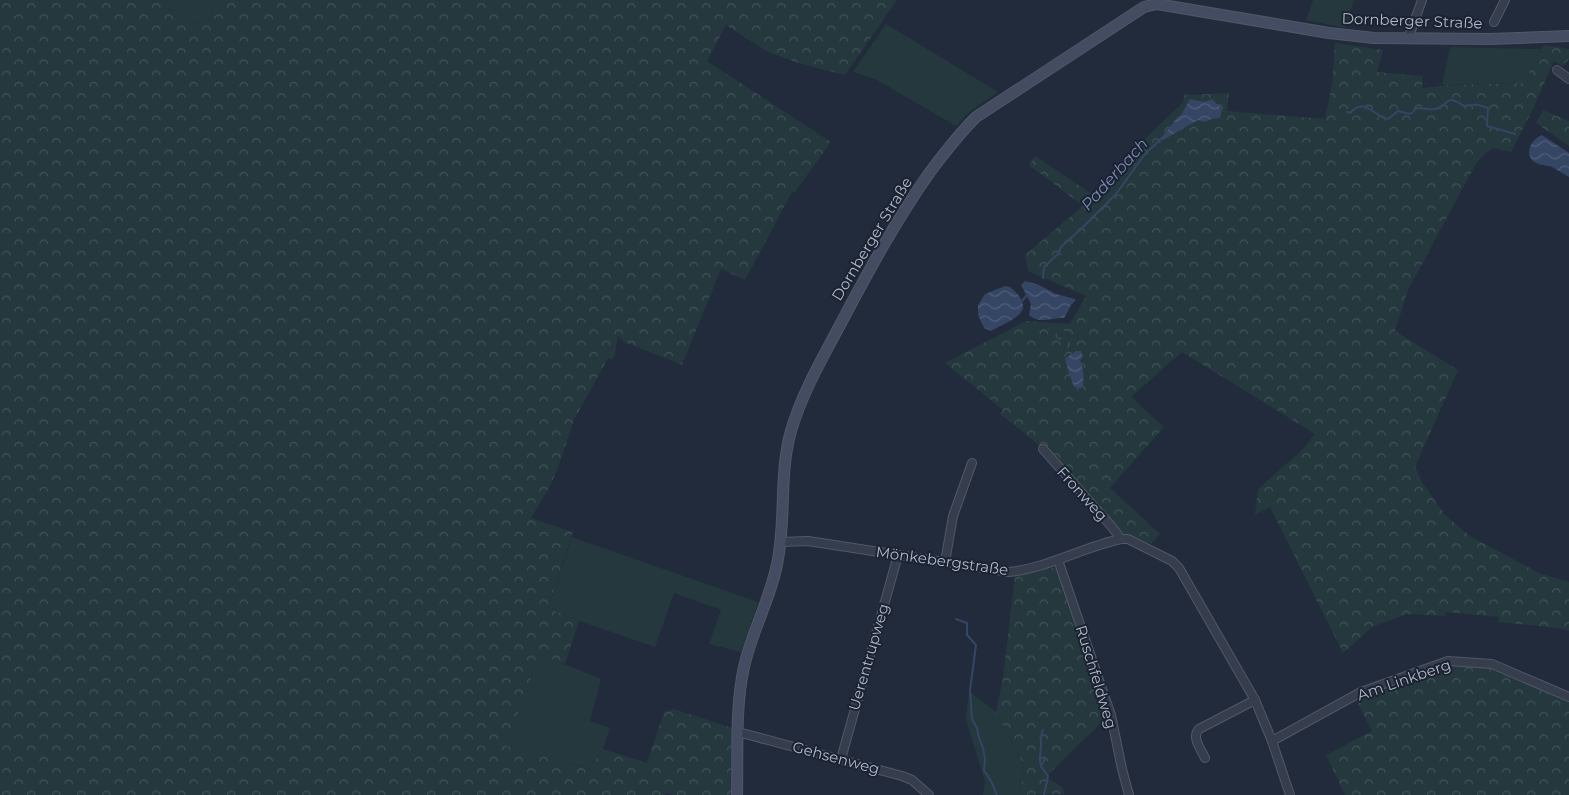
<svg xmlns="http://www.w3.org/2000/svg" width="1569" height="795" viewBox="0 0 1569 795" font-family="Montserrat,sans-serif">
<defs>
<pattern id="forest-crowns" width="20" height="18" patternUnits="userSpaceOnUse" patternTransform="scale(1.25)"><rect width="20" height="18" fill="#24383d"/><path d="M2 6a3 3 0 1 1 6 0M12 15a3 3 0 1 1 6 0" fill="none" stroke="#415358"/></pattern>
<pattern id="wetland-marsh" width="20" height="14" patternUnits="userSpaceOnUse" patternTransform="scale(1.25)"><rect width="20" height="14" fill="#24383d"/><path d="M1 5h8M5 5V1M11 12h8M15 12V8" fill="none" stroke="#415358"/></pattern>
<pattern id="water-waves" width="16" height="10" patternUnits="userSpaceOnUse" patternTransform="scale(1.25)"><rect width="16" height="10" fill="#354564"/><path d="M0 5q4-4 8 0t8 0" fill="none" stroke="#505e79"/></pattern>
</defs>
<rect width="100%" height="100%" fill="#222b3c"/>
<g fill="#24383d">
<path d="M171,0h43c-1,12 -4,18 -14,24l-17,-3 -14,-8z"/>
<polygon points="1313,0 1354,0 1345,28 1306,20"/>
<polygon points="886,24 998,92 970,111 956,126 875,79 853,72"/>
<polygon points="1450,47 1541,49 1531,64 1527,83 1442,85"/>
<polygon points="572,537 758,602 741,652 709,644 721,610 674,593 655,647 579,621 548,608"/>
<polygon points="540,654 601,679 590,721 610,728 603,749 591,769 505,746"/>
<polygon points="969,691 996,712 1024,765 1020,795 983,795 985,782 966,720"/>
</g>
<g fill="url(#forest-crowns)">
<path d="M0,0h171l-2,13 14,8 17,3c10,-6 13,-12 14,-24h683l-52,75 -47,-12 -30,-11 -42,-27 -19,36 124,81 -36,50h-3l-47,88 -24,-11 -39,96 -58,-23 -6,-7 -3,19 -3,6 -4,-2 -34,62 -16,48 -8,18 -19,32 42,14 -25,76 31,13 -14,43 -25,-10 -34,92 84,23 13,-20 44,14 17,-51 10,-3 58,19 -1,67h-58l-6,-2 -2,2h-665z"/>
<polygon points="1335,43 1383,50 1377,72 1423,76 1422,88 1450,85 1527,83 1531,64 1544,45 1569,49 1569,59 1563,66 1554,61 1534,107 1511,152 1493,148 1485,154 1477,162 1408,290 1395,331 1458,370 1415,467 1422,482 1445,515 1470,536 1539,573 1569,582 1569,631 1558,628 1498,622 1499,617 1446,612 1445,616 1407,614 1372,627 1343,653 1270,507 1255,515 1258,489 1303,449 1315,434 1182,352 1131,397 1164,427 1110,488 1160,534 1151,544 1131,535 1121,534 1033,440 1000,414 1003,410 945,363 1026,321 1070,324 1086,296 1028,271 1025,255 1083,206 1029,165 1035,156 1097,197 1112,183 1137,148 1148,136 1183,102 1185,93 1190,95 1229,93 1227,111 1325,119 1332,84"/>
<polygon points="1543,110 1569,121 1569,146 1536,123"/>
<polygon points="1050,567 1056,569 1059,573 1107,717 1046,777 1062,787 1065,794 1020,795 1024,765 996,712 1003,678 1015,575 1033,572"/>
<polygon points="1448,663 1491,666 1569,700 1569,795 1345,795 1326,755 1372,731 1355,698"/>
</g>
<polygon fill="url(#wetland-marsh)" points="1067,325 1071,343 1068,348 1045,327"/>
<g fill="url(#water-waves)">
<polygon points="1190,99 1204,102 1212,99 1222,109 1220,118 1211,119 1205,122 1198,120 1163,140 1161,138 1177,118 1180,117"/>
<path d="M1542,135l27,18v24c-6,-3 -11,-7 -17,-10 -6,-2 -15,-2 -19,-6 -9,-9 -1,-22 9,-26z"/>
<path d="M1025,281l14,4 17,9 19,5v2l-4,4 -7,13c-12,-1 -24,7 -35,-3l2,-11 -10,-19z"/>
<path d="M1005,286l5,1c30,25 2,32 -19,44l-7,-3 -6,-13v-10l7,-11z"/>
<path d="M1076,351h5l2,5 -3,5c4,8 4,16 3,25l-2,2 -7,-1 -5,-14 -4,-14 2,-2z"/>
</g>
<g fill="none" stroke-linecap="round" stroke-linejoin="round">
<g stroke="#354564" stroke-width="2">
<path d="M1347,112l3,1c15,-17 24,4 38,6l10,-8 12,3 3,-2 3,-4c6,0 13,2 20,1 14,-4 8,-16 28,-3 12,-2 13,-2 24,2l-1,18 28,8"/>
<polyline points="1043,278 1044,267 1058,254 1061,247 1082,228 1116,194 1145,154 1162,138"/>
<polyline points="1022,301 1027,295"/>
<path d="M956,619l11,4v12l9,10 -6,45 2,29 5,9 2,10 4,10 2,11 -1,12c7,7 9,15 13,24"/>
<path d="M1043,730c-3,6 -2,10 -2,16 -1,16 -4,17 7,30l-4,19"/>
<polyline points="1041,766 1045,759"/>
</g>
<defs>
<g id="street">
<polyline points="1494,22 1505,0"/>
<polyline points="1408,39 1422,0"/>
<polyline points="1557,70 1569,79"/>
<polyline points="1043,449 1112,527 1121,539"/>
<path d="M780,542l28,-1 201,31c39,-4 74,-25 112,-33h7l44,22 7,7 76,132 17,41 18,54"/>
<polyline points="1058,560 1111,715 1122,769 1129,795"/>
<polyline points="945,562 953,516 972,463"/>
<polyline points="738,732 902,776 912,780 929,795"/>
<polyline points="1272,741 1361,692 1448,661 1492,664 1569,697"/>
<path d="M1205,758c-4,-9 -14,-21 -6,-29l56,-29"/>
<polyline points="841,759 898,555"/>
</g>
<path id="secondary" d="M737,795c1,-41 -2,-88 7,-128 8,-37 28,-71 34,-108 8,-43 1,-86 13,-128 11,-38 31,-72 49,-106 28,-53 56,-105 90,-153 15,-20 29,-38 46,-55l168,-110 13,-3 172,29 45,5 116,1 79,-3"/>
</defs>
<use href="#street" stroke="#515867" stroke-width="10"/>
<use href="#secondary" stroke="#515867" stroke-width="12"/>
<use href="#street" stroke="#363d4c" stroke-width="8"/>
<use href="#secondary" stroke="#434c60" stroke-width="10"/>
</g>
<g text-anchor="middle" stroke-width="4" stroke-linejoin="round" paint-order="stroke">
<g font-size="15" fill="#b1b8c8" stroke="#1b2231">
<text transform="translate(1412 21) rotate(2)" y="5">Dornberger Straße</text>
<text transform="translate(872 239) rotate(-59)" y="5">Dornberger Straße</text>
<text transform="translate(1082 494) rotate(48)" y="5">Fronweg</text>
<text transform="translate(942 561) rotate(8)" y="5">Mönkebergstraße</text>
<text transform="translate(869 657) rotate(-74)" y="5">Uerentrupweg</text>
<text transform="translate(1096 677) rotate(73)" y="5">Ruschfeldweg</text>
<text transform="translate(1404 680) rotate(-19)" y="5">Am Linkberg</text>
<text transform="translate(836 758) rotate(15)" y="5">Gehsenweg</text>
</g>
<g font-size="16" font-style="italic" fill="#788cb1" stroke="#1b2231">
<text transform="translate(1114 174) rotate(-48)" y="6">Paderbach</text>
</g>
</g>
</svg>
